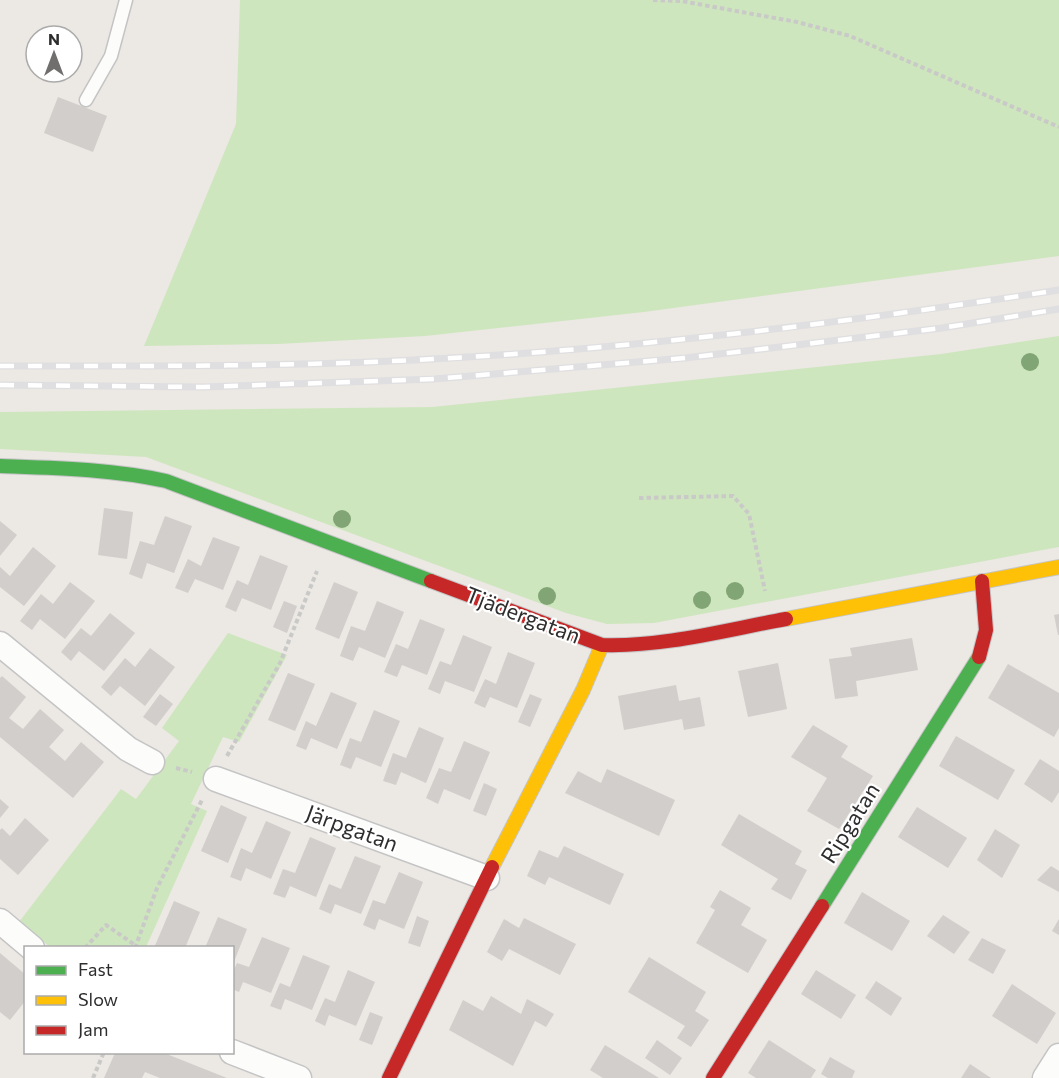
<svg xmlns="http://www.w3.org/2000/svg" width="1059" height="1078" viewBox="0 0 1059 1078" font-family="Commissioner,sans-serif">
<rect width="100%" height="100%" fill="#ece8e4"/>
<g fill="#cee6be">
<polygon points="240,0 1059,0 1059,256 644,312 425,336 278,344 144,346 236,124"/>
<polygon points="1059,336 1059,547 654,623 607,624 566,613 146,457 0,449 0,412 432,407 941,354"/>
<polygon points="228,633 287,655 239,742 223,737 191,804 207,811 146,947 50,947 19,922 121,789 136,799 179,741 162,728"/>
</g>
<g fill="#d1cecb">
<polygon points="58,97 107,116 93,152 44,133"/>
<polygon points="104,508 133,512 127,559 98,555"/>
<polygon points="165,516 192,526 174,573 147,563 142,579 129,574 140,541 154,545"/>
<polygon points="0,521 17,535 0,556"/>
<polygon points="213,537 240,547 223,590 195,579 188,593 175,588 188,559 201,566"/>
<polygon points="33,547 56,566 24,606 0,587 0,567 10,576"/>
<polygon points="260,555 288,566 271,610 242,598 236,612 225,607 237,580 248,585"/>
<polygon points="70,582 95,601 65,639 40,619 32,630 20,621 41,594 53,604"/>
<polygon points="334,582 358,592 339,639 315,629"/>
<polygon points="284,601 297,606 287,633 273,627"/>
<polygon points="377,601 404,612 385,658 359,647 353,661 340,656 351,626 365,631"/>
<polygon points="110,613 135,633 104,671 79,651 71,661 61,652 81,628 91,636"/>
<polygon points="1059,614 1059,635 1058,635 1054,615"/>
<polygon points="420,619 445,629 427,675 402,665 397,677 384,672 396,644 408,649"/>
<polygon points="463,635 492,647 474,692 445,681 440,694 428,689 440,661 451,665"/>
<polygon points="912,638 918,670 856,681 858,696 835,699 829,659 852,656 850,648"/>
<polygon points="150,648 175,667 145,706 120,686 111,696 101,687 125,658 135,667"/>
<polygon points="508,652 535,663 517,708 490,697 485,708 474,703 485,679 496,684"/>
<polygon points="778,663 787,709 748,717 738,671"/>
<polygon points="1008,664 1059,693 1059,728 1054,737 988,698"/>
<polygon points="288,673 315,684 295,731 268,720"/>
<polygon points="2,676 26,697 9,718 23,729 40,709 64,730 49,747 65,761 81,742 104,762 73,798 0,737 0,678"/>
<polygon points="676,685 679,701 700,697 705,726 684,730 682,719 624,730 618,696"/>
<polygon points="331,692 357,703 337,749 311,738 306,750 296,746 306,721 316,726"/>
<polygon points="160,694 173,704 156,726 143,717"/>
<polygon points="530,694 542,699 530,727 518,722"/>
<polygon points="374,710 400,721 381,767 356,757 351,769 340,765 350,738 361,742"/>
<polygon points="813,725 848,746 841,757 873,776 839,829 807,811 827,778 791,757"/>
<polygon points="419,727 444,738 426,783 401,772 396,785 383,781 393,753 406,758"/>
<polygon points="956,736 1015,770 998,800 939,766"/>
<polygon points="464,741 490,752 470,800 444,789 438,804 426,798 439,768 451,772"/>
<polygon points="1040,759 1059,771 1059,792 1052,803 1024,784"/>
<polygon points="607,769 675,800 659,836 565,793 578,771 601,783"/>
<polygon points="484,783 497,789 486,816 473,811"/>
<polygon points="0,799 9,807 0,818"/>
<polygon points="221,805 247,817 228,863 201,851"/>
<polygon points="917,807 967,838 948,868 898,837"/>
<polygon points="739,814 802,851 795,864 807,870 791,900 771,889 778,879 721,845"/>
<polygon points="25,818 49,840 18,875 0,859 0,830 2,828 10,836"/>
<polygon points="266,821 291,832 271,879 246,868 241,881 230,877 241,848 252,853"/>
<polygon points="995,829 1020,845 1002,878 977,860"/>
<polygon points="310,837 336,848 316,897 290,886 285,898 273,894 283,869 295,873"/>
<polygon points="564,846 624,874 610,905 549,877 545,885 527,876 539,850 558,858"/>
<polygon points="355,856 381,866 361,914 335,904 331,914 319,909 329,884 341,889"/>
<polygon points="1051,866 1059,871 1059,892 1037,880"/>
<polygon points="399,872 423,882 404,929 379,919 375,930 363,925 373,900 385,904"/>
<polygon points="720,890 751,908 741,925 767,940 748,973 696,943 715,910 710,907"/>
<polygon points="862,892 910,921 892,951 844,923"/>
<polygon points="174,901 200,912 185,948 154,948"/>
<polygon points="943,915 970,932 954,954 927,936"/>
<polygon points="417,916 429,921 420,947 408,943"/>
<polygon points="218,917 247,929 233,964 232,948 205,948"/>
<polygon points="524,918 576,944 560,975 509,949 502,961 487,952 504,919 519,928"/>
<polygon points="1059,919 1059,935 1052,931"/>
<polygon points="262,937 290,948 271,993 243,982 239,992 232,989 232,974 237,963 249,967"/>
<polygon points="982,938 1006,950 993,974 968,960"/>
<polygon points="0,953 26,975 26,1000 10,1020 0,1012"/>
<polygon points="303,955 330,966 312,1010 285,999 281,1010 270,1006 280,983 290,987"/>
<polygon points="649,957 706,992 695,1011 709,1020 691,1047 677,1038 685,1026 628,992"/>
<polygon points="348,970 375,982 356,1026 329,1015 325,1026 315,1021 325,998 335,1002"/>
<polygon points="816,970 856,995 841,1019 801,994"/>
<polygon points="876,981 902,998 891,1016 865,998"/>
<polygon points="1012,984 1056,1013 1037,1044 992,1016"/>
<polygon points="491,996 521,1014 527,999 554,1014 546,1027 535,1021 513,1066 449,1030 463,1000 483,1011"/>
<polygon points="370,1012 383,1017 372,1045 359,1040"/>
<polygon points="657,1040 682,1058 670,1075 645,1058"/>
<polygon points="769,1040 816,1070 811,1078 756,1078 748,1073"/>
<polygon points="605,1045 659,1078 603,1078 590,1070"/>
<polygon points="115,1053 164,1053 227,1078 160,1078 145,1072 142,1078 104,1078"/>
<polygon points="830,1057 855,1071 852,1078 828,1078 821,1074"/>
<polygon points="970,1064 991,1078 961,1078"/>
</g>
<g fill="none" stroke-linecap="round" stroke-linejoin="round">
<defs>
<polyline id="lane" points="86,100 111,56 126,0"/>
<g id="street">
<polyline points="0,644 128,749 152,762"/>
<polyline points="216,779 487,878"/>
<polyline points="0,921 32,948"/>
<polyline points="232,1052 299,1078"/>
<polyline points="1045,1078 1059,1056"/>
</g>
<g id="fast">
<path d="M0,466c56,2 111,3 166,15l265,100"/>
<polyline points="822,906 979,657"/>
</g>
<g id="slow">
<polyline points="786,619 1059,567"/>
<polyline points="492,867 583,690 602,645"/>
</g>
<g id="jam">
<path d="M431,581l171,64c62,2 123,-15 184,-26"/>
<polyline points="979,657 986,630 982,581"/>
<polyline points="389,1078 492,867"/>
<polyline points="713,1078 822,906"/>
</g>
</defs>
<use href="#lane" stroke="#c5c4c5" stroke-width="15"/>
<use href="#street" stroke="#c5c4c5" stroke-width="27"/>
<use href="#fast" stroke="#c5c4c5" stroke-width="16"/>
<use href="#slow" stroke="#c5c4c5" stroke-width="16"/>
<use href="#jam" stroke="#c5c4c5" stroke-width="16"/>
<g stroke="#c9c9c8" stroke-width="4" stroke-dasharray="4.5 3" stroke-linecap="butt">
<polyline points="653,0 681,1 797,22 850,36 1059,127"/>
<polyline points="639,498 733,496 749,514 765,591"/>
<polyline points="227,756 280,663 317,571"/>
<polyline points="176,768 192,772"/>
<polyline points="85,948 106,925 135,945"/>
<polyline points="135,948 157,888 203,798"/>
<polyline points="93,1078 104,1052"/>
</g>
<use href="#lane" stroke="#fcfcfb" stroke-width="12"/>
<use href="#street" stroke="#fcfcfb" stroke-width="24"/>
<use href="#fast" stroke="#4caf50" stroke-width="14"/>
<use href="#slow" stroke="#ffc107" stroke-width="14"/>
<use href="#jam" stroke="#c62828" stroke-width="14"/>
<defs>
<g id="rail">
<path d="M0,366c144,0 289,1 433,-7 209,-11 418,-37 626,-69"/>
<polyline points="0,385 204,387 434,379 685,358 942,328 1059,309"/>
</g>
</defs>
<use href="#rail" stroke="#dfdfe1" stroke-width="7"/>
<use href="#rail" stroke="#fff" stroke-width="4.5" stroke-dasharray="14" stroke-linecap="butt"/>
</g>
<g fill="#82a575">
<circle cx="1030" cy="362" r="9"/>
<circle cx="342" cy="519" r="9"/>
<circle cx="735" cy="591" r="9"/>
<circle cx="547" cy="596" r="9"/>
<circle cx="702" cy="600" r="9"/>
</g>
<g text-anchor="middle" stroke-width="4.5" stroke-linejoin="round" paint-order="stroke">
<g font-size="22" fill="#2e2e2e" stroke="#fff">
<text transform="translate(523 615) rotate(21)" y="8">Tjädergatan</text>
<text transform="translate(850 823) rotate(-58)" y="8">Ripgatan</text>
<text transform="translate(352 828) rotate(20)" y="8">Järpgatan</text>
</g>
</g>
<rect x="24" y="946" width="210" height="108" fill="#ffffff" stroke="#ababab" stroke-width="1.5"/>
<rect x="36" y="966" width="30" height="9" fill="#4caf50" stroke="#ababab" stroke-width="1.5"/>
<text x="78" y="976" font-size="18" fill="#2e2e2e">Fast</text>
<rect x="36" y="996" width="30" height="9" fill="#ffc107" stroke="#ababab" stroke-width="1.5"/>
<text x="78" y="1006" font-size="18" fill="#2e2e2e">Slow</text>
<rect x="36" y="1026" width="30" height="9" fill="#c62828" stroke="#ababab" stroke-width="1.5"/>
<text x="78" y="1036" font-size="18" fill="#2e2e2e">Jam</text>
<g transform="translate(54 54)"><circle r="28" fill="#ffffff" stroke="#ababab" stroke-width="1.5"/>
<path d="M0-4.5L10 22L0 15L-10 22Z" fill="#706f6e"/>
<text y="-9" font-size="16" font-weight="bold" text-anchor="middle" fill="#2e2e2e">N</text>
</g>
</svg>
